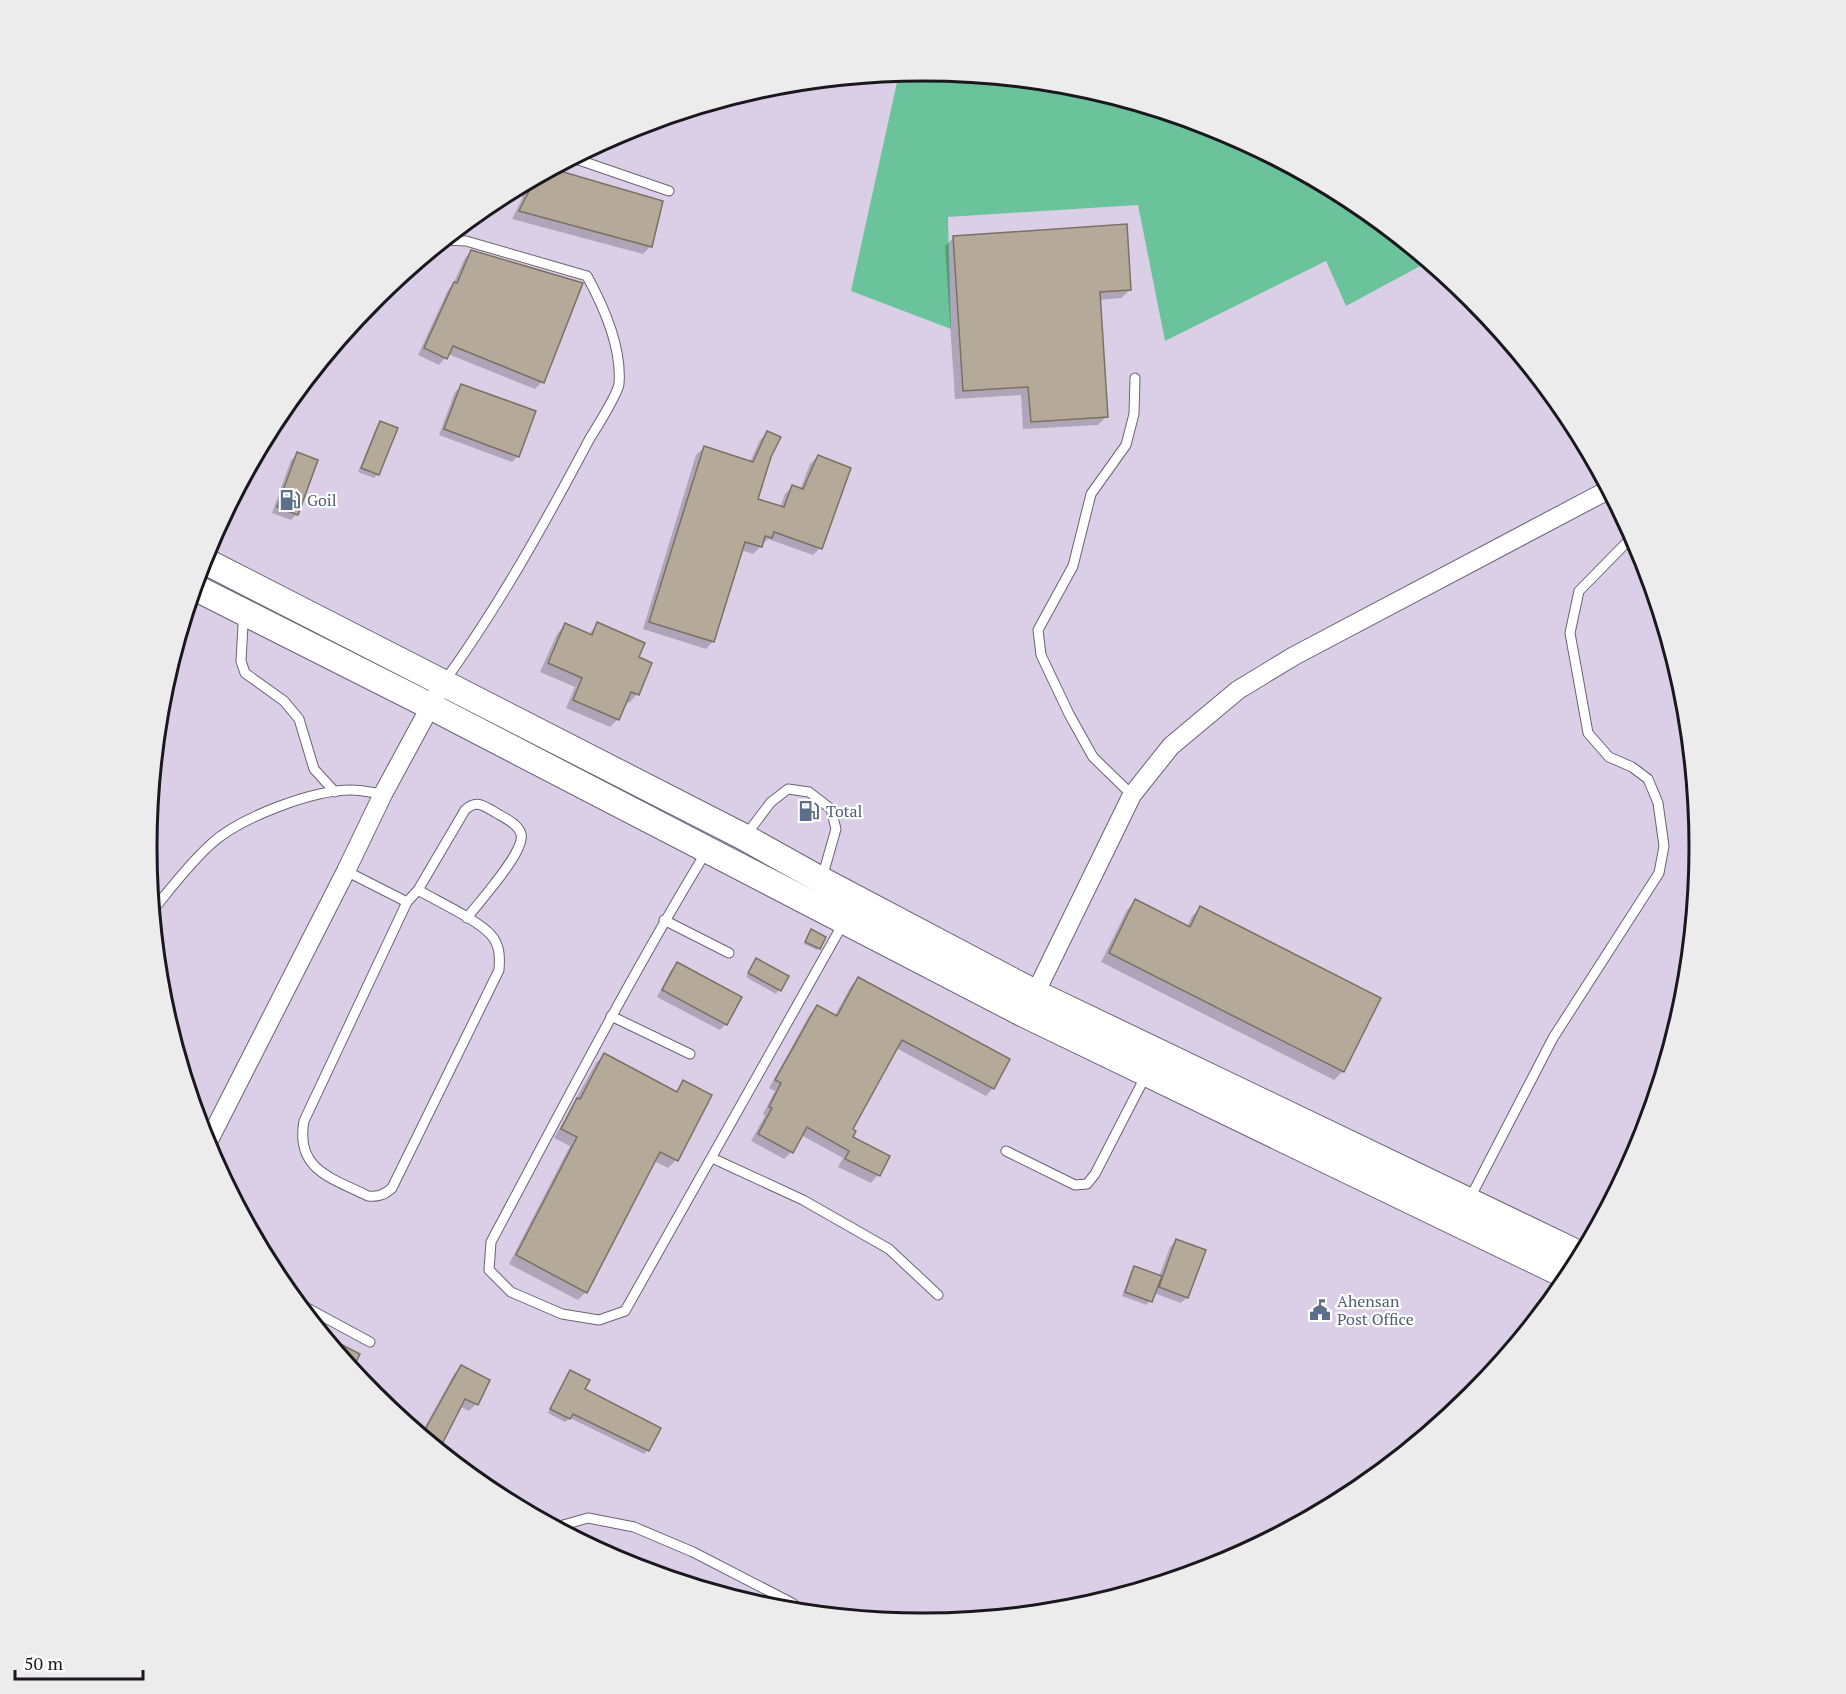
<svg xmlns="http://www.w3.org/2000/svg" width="1846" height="1694" viewBox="0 0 1846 1694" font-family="'PT Serif',serif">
<rect width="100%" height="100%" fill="#e5dcee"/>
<polygon fill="#dbcfe8" points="899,73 852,291 951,329 948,217 1138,205 1165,341 1326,261 1346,306 1426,263 1424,259 1472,298 1569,416 1641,550 1685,696 1699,847 1685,999 1640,1144 1568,1279 1472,1396 1354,1493 1220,1565 1074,1609 923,1623 771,1609 626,1564 491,1492 374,1396 277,1278 205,1144 161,998 147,847 161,695 206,550 278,415 374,298 492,201 626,129 772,85"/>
<polygon fill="#6ac39b" points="923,71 1075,85 1220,130 1355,202 1424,259 1426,263 1346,306 1326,261 1165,341 1138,205 948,217 951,329 851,291 899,73"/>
<g fill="#0003">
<polygon points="551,170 661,202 651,246 643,254 512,219 522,199 525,183"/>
<polygon points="954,237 1130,290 1121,298 1099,300 1107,416 1098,425 1023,429 1021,395 955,399 945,246"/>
<polygon points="472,251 542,382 535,389 448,354 439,365 418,355 448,290 453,284 465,258"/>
<polygon points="461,386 518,456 512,462 439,435 455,392"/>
<polygon points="380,423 378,474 374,478 358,472 377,426"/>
<polygon points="768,432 770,456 756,500 780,508 785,494 792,487 800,490 810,464 818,456 820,548 813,555 768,539 753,554 741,550 713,641 706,649 643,629 696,455 704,448 750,462 760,440"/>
<polygon points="298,454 297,514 291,520 272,513 291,460"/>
<polygon points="598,624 637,658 651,663 637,694 629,703 626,701 618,719 610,727 566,708 575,687 540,672 557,634 565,625 588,635"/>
<polygon points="1136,901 1187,927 1192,916 1201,908 1343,1071 1334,1080 1101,962 1127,910"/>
<polygon points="810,933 824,938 817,950 804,944"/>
<polygon points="757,959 779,990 776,994 746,977"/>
<polygon points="677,964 726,1024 720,1030 657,997 671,970"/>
<polygon points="858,979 1008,1059 993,1088 986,1096 896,1048 851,1130 851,1138 888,1156 878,1175 871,1183 838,1167 843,1158 801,1135 791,1152 784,1159 751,1141 765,1116 763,1114 775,1091 769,1088 810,1014 817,1007 834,1017 851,986"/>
<polygon points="604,1055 675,1092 684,1082 676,1160 668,1168 654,1161 586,1292 578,1300 509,1264 570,1146 554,1138 596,1063"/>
<polygon points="1176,1241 1187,1297 1181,1303 1154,1293 1147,1305 1122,1296 1131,1271 1135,1268 1159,1277 1170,1247"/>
<polygon points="461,1367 488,1381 476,1404 469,1411 459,1406 438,1449 421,1434 454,1374"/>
<polygon points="570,1372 583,1390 648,1450 644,1454 570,1418 565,1422 548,1413 566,1376"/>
</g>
<g fill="#b5aa9a" stroke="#7b7162" stroke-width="1.5">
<polygon points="553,169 663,201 652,247 519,211 530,189 532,180"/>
<polygon points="1127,224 1131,290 1100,292 1108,417 1031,422 1028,387 963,391 953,236"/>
<polygon points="471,250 583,283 544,383 453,346 447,359 424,348 454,282 457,283"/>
<polygon points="461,384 536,411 519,457 444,429"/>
<polygon points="380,421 398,428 379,475 361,468"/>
<polygon points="767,431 781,437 771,457 758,499 784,507 792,485 803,489 818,455 851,468 822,549 774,532 772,538 765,536 762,547 745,542 714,642 649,622 704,446 753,462"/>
<polygon points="297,452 318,460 298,515 277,507"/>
<polygon points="597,622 645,643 639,657 652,663 639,695 631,692 619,720 573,700 582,678 548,663 565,623 592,635"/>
<polygon points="1135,899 1190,927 1200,906 1381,998 1344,1072 1109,953"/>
<polygon points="811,929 826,937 820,949 805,942"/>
<polygon points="756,958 789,976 781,991 748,973"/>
<polygon points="677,962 742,997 727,1025 662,990"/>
<polygon points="858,977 1010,1059 994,1089 902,1040 853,1129 856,1131 853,1137 890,1156 880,1176 845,1159 849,1151 807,1127 793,1153 758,1134 772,1108 769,1107 781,1083 775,1080 817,1005 837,1016"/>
<polygon points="604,1053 677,1092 683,1080 712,1095 678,1161 660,1152 587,1293 516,1255 577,1137 561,1129 577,1098 580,1099"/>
<polygon points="1176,1239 1206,1250 1188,1298 1159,1287"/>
<polygon points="1134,1266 1162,1276 1152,1302 1125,1292"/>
<polygon points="325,1336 360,1354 352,1370"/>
<polygon points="461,1365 490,1380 478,1405 465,1399 439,1450 422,1435"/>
<polygon points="570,1370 590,1380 585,1389 661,1428 649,1451 573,1414 570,1419 550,1409"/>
</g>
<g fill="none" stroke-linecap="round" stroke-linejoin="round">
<defs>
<g id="service">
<polyline points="573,158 669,191"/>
<polyline points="247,615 243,625 241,661 245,673 284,701 299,719 314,769 335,792"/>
<path d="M444,682c55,-76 101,-159 145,-242 7,-12 28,-44 30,-56 3,-36 -15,-77 -32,-108l-121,-35 -22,-1"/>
<polyline points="1132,795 1093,757 1069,714 1041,655 1038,630 1073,566 1091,494 1126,445 1134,414 1135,378"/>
<polyline points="746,835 771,802 788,789 809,792 831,809 836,829 822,878"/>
<path d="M706,852c-77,127 -145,259 -215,390l-2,28 22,22 51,22 37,6 26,-9 219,-389"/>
<polyline points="346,871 407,902"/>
<path d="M418,890c19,11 60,30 73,45 9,10 9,22 8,35l-107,218c-8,7 -14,9 -24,8 -36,-18 -73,-26 -64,-75l103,-219 11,-12 47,-80c11,-10 17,-5 28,1 9,6 25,12 28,23 5,17 -43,69 -54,84"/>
<path d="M153,910c18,-22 36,-46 58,-66 28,-26 101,-54 140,-54 11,0 22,3 32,4"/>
<polyline points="664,920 729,953"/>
<polyline points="611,1016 690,1054"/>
<polyline points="1006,1151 1075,1185 1087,1184 1095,1174 1146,1075"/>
<polyline points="712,1158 803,1200 889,1249 938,1295"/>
<polyline points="1469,1200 1553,1038 1659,873 1664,846 1658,803 1648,779 1632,767 1609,757 1588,733 1570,633 1579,591 1633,536"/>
<polyline points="298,1303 370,1342"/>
<polyline points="556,1527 588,1518 634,1527 693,1552 792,1603 800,1611"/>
</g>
<g id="minor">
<polyline points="1031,1002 1132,795 1171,746 1238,690 1294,656 1608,490"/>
<polyline points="206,1146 346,871 383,794 436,696"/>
</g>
<g id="secondary">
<polyline points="203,560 744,837 821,880 1035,993 1581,1255"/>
<polyline points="194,587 430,706 1024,1014 1569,1277"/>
</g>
</defs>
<use href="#service" stroke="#6b6373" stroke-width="11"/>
<use href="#minor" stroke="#6b6373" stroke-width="20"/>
<use href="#secondary" stroke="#6b6373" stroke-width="28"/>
<use href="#service" stroke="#fff" stroke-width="9"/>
<use href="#minor" stroke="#fff" stroke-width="18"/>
<use href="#secondary" stroke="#fff" stroke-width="26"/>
</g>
<defs>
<symbol id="fuel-bare" viewBox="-9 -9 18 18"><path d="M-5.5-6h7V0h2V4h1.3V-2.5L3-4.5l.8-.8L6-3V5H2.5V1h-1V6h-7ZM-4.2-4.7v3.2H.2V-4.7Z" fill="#5c6f8a" stroke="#fff" stroke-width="2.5" paint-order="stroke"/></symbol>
<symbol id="civic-bare" viewBox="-9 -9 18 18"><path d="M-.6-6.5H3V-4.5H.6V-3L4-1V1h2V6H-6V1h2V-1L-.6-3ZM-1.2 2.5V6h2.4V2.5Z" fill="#5c6f8a" stroke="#fff" stroke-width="2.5" paint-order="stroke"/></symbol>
</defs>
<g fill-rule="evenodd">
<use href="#fuel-bare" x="275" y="485" width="30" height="30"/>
<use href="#fuel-bare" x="794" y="796" width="30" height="30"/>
<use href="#civic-bare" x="1305" y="1295" width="30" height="30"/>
</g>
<g text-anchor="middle" stroke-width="4.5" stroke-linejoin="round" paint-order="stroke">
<g font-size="16" fill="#4e5e75" stroke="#fff" text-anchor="start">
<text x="307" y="506">Goil</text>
<text x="826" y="817">Total</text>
<text x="1337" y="1307">Ahensan<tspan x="1337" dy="18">Post Office</tspan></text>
</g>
</g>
<path d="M0 0H1846V1694H0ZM157 847a766 766 0 1 1 1532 0a766 766 0 1 1-1532 0Z" fill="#edeced" fill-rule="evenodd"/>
<path fill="none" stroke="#1a171d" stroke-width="3" d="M157 847a766 766 0 1 1 1532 0a766 766 0 1 1-1532 0Z"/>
<path d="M15 1670v9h128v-9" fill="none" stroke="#1a171d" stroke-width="3"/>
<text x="24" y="1670" font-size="18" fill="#1a171d" stroke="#ffffff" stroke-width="4.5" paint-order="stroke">50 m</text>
</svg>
